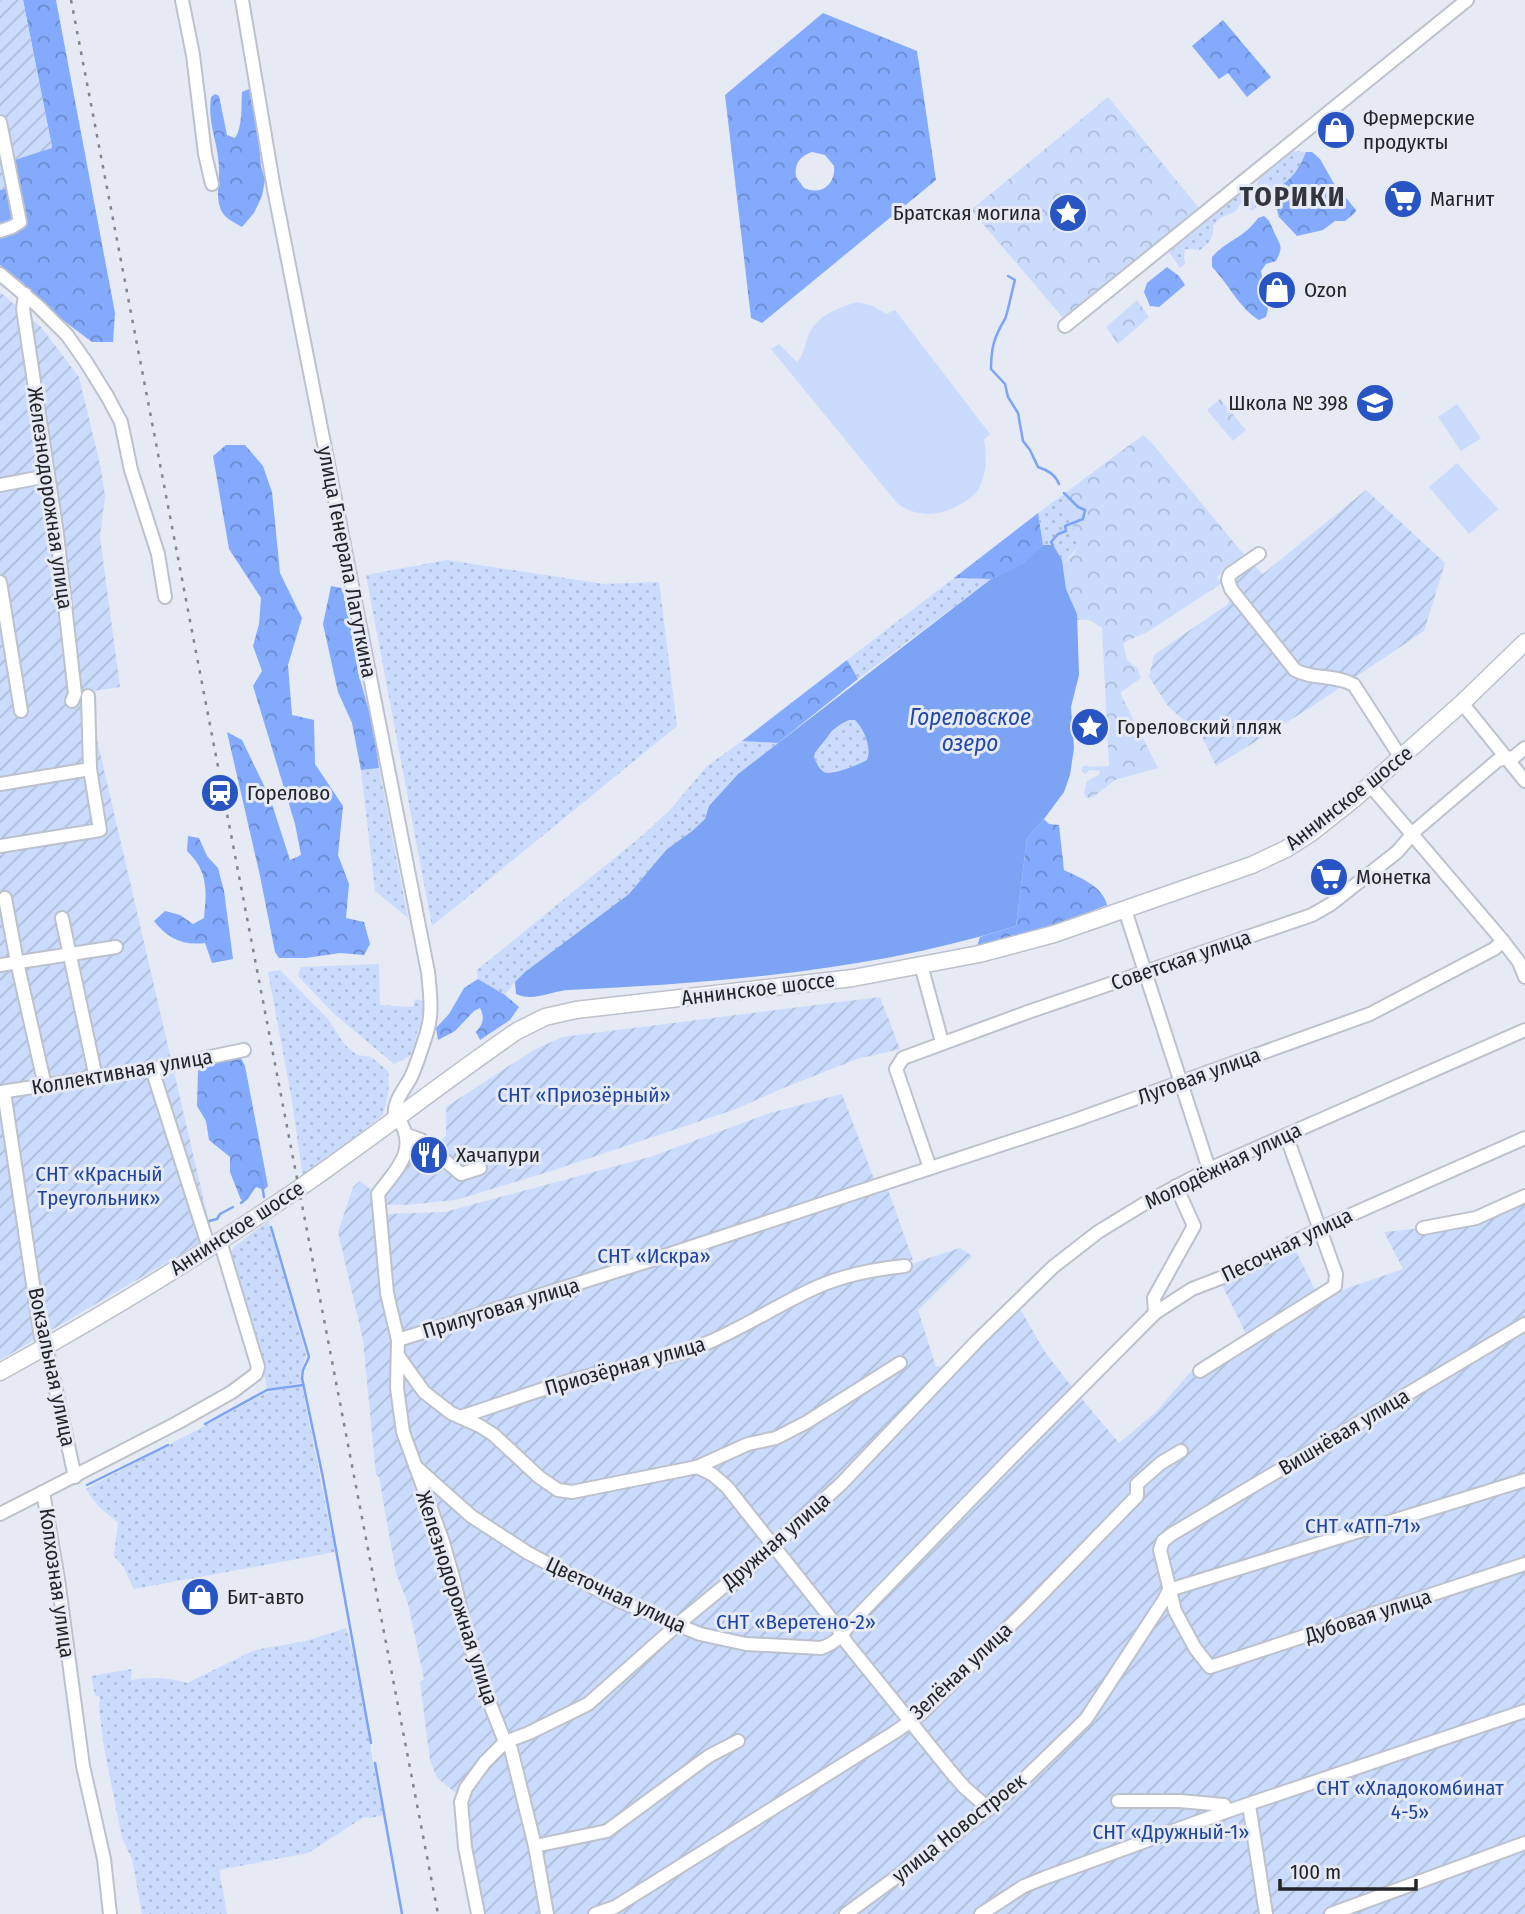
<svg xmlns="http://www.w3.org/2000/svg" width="1525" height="1914" viewBox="0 0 1525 1914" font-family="'Fira Sans Condensed',sans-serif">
<defs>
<pattern id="grass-dots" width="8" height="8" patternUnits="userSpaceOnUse" patternTransform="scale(1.75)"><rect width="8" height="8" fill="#cadbfd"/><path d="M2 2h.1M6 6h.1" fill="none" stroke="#adbcd9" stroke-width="1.8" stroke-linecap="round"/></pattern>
<pattern id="forest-crowns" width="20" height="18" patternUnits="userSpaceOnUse" patternTransform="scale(1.75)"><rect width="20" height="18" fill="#84aafe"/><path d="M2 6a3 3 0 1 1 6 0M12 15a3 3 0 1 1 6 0" fill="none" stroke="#6c8ace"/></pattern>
<pattern id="park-crowns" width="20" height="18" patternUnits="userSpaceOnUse" patternTransform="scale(1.75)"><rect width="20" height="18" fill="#cadbfd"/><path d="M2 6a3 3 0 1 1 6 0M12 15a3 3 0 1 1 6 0" fill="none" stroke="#adbcd9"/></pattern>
<pattern id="garden-furrows" width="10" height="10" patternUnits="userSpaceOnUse" patternTransform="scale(1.75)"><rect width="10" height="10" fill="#cadbfd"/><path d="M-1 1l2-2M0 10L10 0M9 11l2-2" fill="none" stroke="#adbcd9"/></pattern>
</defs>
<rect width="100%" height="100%" fill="#e5eaf4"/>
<g fill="url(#grass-dots)">
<path d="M1293,151l13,1c-6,16 -15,29 -31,37l-2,7 -12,1 -6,-6 3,-11z"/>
<path d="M1244,191l13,15 -5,5 -8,-6 -4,-1c-4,11 -11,9 -19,14 -3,1 -5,5 -8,7 1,13 -3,17 -13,25l-15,-1 -1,8 1,7 -5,4 -11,-16z"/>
<polygon points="1061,496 1080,544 1063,564 1053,545 1043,545 1038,513"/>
<polygon points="447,560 604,584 659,582 677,726 432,926 366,575"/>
<polygon points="954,578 991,579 858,679 847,660"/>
<path d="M849,720h6c9,10 17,28 12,41 -7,3 -37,15 -44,10 -4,-2 -7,-9 -9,-14l1,-4 6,-6 4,-8 16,-15z"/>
<polygon points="742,741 778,743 738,774 709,806 705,819 691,832 667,849 629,894 515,982 505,995 478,979 477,970 643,835 671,809 707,766"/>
<polygon points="379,768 408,918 375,891 361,770"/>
<polygon points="379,964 380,1005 413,1007 415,999 423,1001 423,1023 417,1032 414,1048 410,1056 394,1064 332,1012 298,976 301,967"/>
<path d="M280,970l48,49 17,26 12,10 14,2 17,14c2,16 0,29 -6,45l-79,61 -12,-82 -23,-123z"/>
<polygon points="268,1221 306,1355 300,1376 302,1383 267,1389 263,1369 230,1255 233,1248"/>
<path d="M302,1386l33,166 -201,37 -11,-23 -9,-10 4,-34c-15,-10 -23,-18 -32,-33l182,-97z"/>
<path d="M346,1628l7,25 30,162 -12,3 -7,-1 -56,36 -89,17 8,44h-85l-10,-55 -10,-21 -19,-96 -4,-35 1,-10 -5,-2 -4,-19 41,-7 -1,11c19,-3 37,-3 56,3l68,-33 51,-9z"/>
</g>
<g fill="url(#forest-crowns)" fill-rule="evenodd">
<polygon points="23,0 56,0 115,313 113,342 92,342 48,309 22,282 0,265 0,190 8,188 2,164 52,147"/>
<path d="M823,13l94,38 19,129 -174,143 -11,-5 -26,-223zM812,152l13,3 9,11c2,18 -13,30 -30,22l-8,-11c-2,-13 4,-21 16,-25z"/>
<polygon points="1223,20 1271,77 1247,97 1228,73 1219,79 1192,46"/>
<path d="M249,89l8,30 4,47 4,14 -3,16 -8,17 -12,14c-8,-5 -17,-8 -21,-17 -6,-14 -1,-29 -2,-43 -1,-25 -12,-45 -8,-70l4,-3 4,2 8,39 8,3c8,-12 6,-32 7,-46z"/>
<path d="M1306,152h6l8,7 13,23 23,28 -1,3 -10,8h-10l-12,9 -26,6 -18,-19 -6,-21 2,-7c16,-8 25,-21 31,-37z"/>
<path d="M1264,216c7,6 7,9 10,16 6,13 10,14 2,29l-10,3 -5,7 7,38 -2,8 -7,3c-21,-13 -30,-36 -47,-53v-10c15,-17 32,-19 46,-39z"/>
<polygon points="1167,267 1179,276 1185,285 1159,307 1150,306 1144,292 1147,283"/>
<polygon points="226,445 245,445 263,466 272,492 280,573 302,618 288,665 292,715 314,720 315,764 343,806 338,855 349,884 346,918 364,922 370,944 364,955 340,953 306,958 279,958 275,952 260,876 227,732 242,740 270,798 290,860 301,855 295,824 253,686 262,671 253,646 259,624 261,598 229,549 213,456"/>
<polygon points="1038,513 1043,545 1024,564 991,579 954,578"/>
<polygon points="331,586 341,588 347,603 358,672 373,725 379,768 361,770 352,723 338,692 323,624"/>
<polygon points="847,660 858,679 778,743 742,741"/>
<path d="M1044,819l5,5 10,1 5,45c16,8 39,16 43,35 -43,17 -86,31 -130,41l3,-9 36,-11 11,-88z"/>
<path d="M188,836l11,2 8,18 11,12 6,23 9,68 -21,4 -7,-20c-22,3 -38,-5 -51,-22l11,-10 15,4 13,9 11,-6c3,-27 4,-47 -17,-67z"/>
<path d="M478,979l27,16 14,12 -9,13 -30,20 -4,-8c7,-8 9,-14 4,-24l-6,3 -19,20 -17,9 -2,-12 13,-14 15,-26z"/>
<polygon points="241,1058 245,1066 268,1186 264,1190 256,1187 247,1199 241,1200 230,1172 230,1157 209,1140 206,1121 197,1106 198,1071 206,1064"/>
</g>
<g fill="url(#park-crowns)">
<polygon points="1108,97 1199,208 1064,319 971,210"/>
<polygon points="1137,300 1149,317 1118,344 1106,327"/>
<polygon points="1220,399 1246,430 1233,441 1207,410"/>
<path d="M1143,435l8,7 94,114 -28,21 5,6 -73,48 -26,12 4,17 10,8 4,10 -20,14 1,5 36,71 -43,12 -22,17 -7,1 -2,-6 3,-11 12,-6 1,-4 -10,-1 -5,4 -4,-3 1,-4 4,-2 3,2 20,-1 -7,-138c-9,-7 -14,-10 -25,-8v-6l-11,-25 -3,-25 9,-8 8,-12 -19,-48z"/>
</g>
<g fill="url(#garden-furrows)">
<polygon points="0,0 23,0 52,148 2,164 8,188 0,190"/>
<polygon points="0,292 41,327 79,377 101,469 105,496 100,537 120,687 86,692 212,1236 0,1360"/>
<polygon points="1366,490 1445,563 1424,631 1308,709 1216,766 1203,738 1168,706 1149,677 1154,655 1228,604 1238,576 1253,564 1263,574"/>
<polygon points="880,997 900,1049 857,1059 781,1089 736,1109 551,1171 455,1200 406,1205 373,1204 395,1346 403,1432 399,1357 451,1413 668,1358 818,1287 905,1266 960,1248 972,1256 918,1310 936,1367 959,1361 1019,1307 1045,1352 1076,1392 1119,1443 1156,1412 1200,1361 1246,1334 1221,1283 1294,1247 1319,1298 1403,1269 1384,1232 1423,1228 1476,1218 1525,1196 1525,1914 547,1914 511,1752 543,1914 483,1914 469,1839 467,1802 437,1778 430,1760 420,1682 424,1679 408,1604 396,1573 379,1477 376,1475 363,1340 338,1232 353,1187 360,1181 370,1189 390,1186 415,1154 419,1159 446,1136 446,1107 532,1051 562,1037"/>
<polygon points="842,1094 874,1179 882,1183 888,1190 913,1260 836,1273 696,1345 460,1412 429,1391 405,1355 392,1294 386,1214 445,1212 650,1157 770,1113"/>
</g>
<g fill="#cadbfd">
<path d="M857,302l16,4 13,8 9,-4 95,124 -6,6c3,16 3,32 -5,48 -3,6 -10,11 -16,15 -21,13 -45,16 -66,0l-126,-154 8,-5 18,18c7,-7 7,-15 11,-25 8,-22 28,-28 49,-35z"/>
<polygon points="1457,404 1481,438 1461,451 1438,417"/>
<polygon points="1457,463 1498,509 1469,534 1429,487"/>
</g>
<path fill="#7da3f5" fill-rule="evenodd" d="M1043,545h10l9,15 4,29 11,25 2,61 -8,32 3,41 -4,27 -6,17 -20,27 -17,19 -11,88c-144,45 -298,57 -448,64 -17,1 -35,12 -52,4l-1,-12 10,-10 104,-78 38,-45 24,-17 14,-13 4,-13 29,-32 253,-195 32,-15zM849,720h6c9,9 17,28 12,40 -7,4 -36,16 -43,12 -5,-3 -8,-10 -10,-15l1,-4 17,-22 9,-7z"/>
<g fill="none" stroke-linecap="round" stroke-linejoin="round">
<g stroke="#7da3f5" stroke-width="2.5">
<path d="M1008,276l7,4c-2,6 -8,36 -10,39 -11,18 -14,29 -14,50l14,15 3,13 10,16 5,28 7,9 8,17c9,3 17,7 21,17"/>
<polyline points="1053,545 1051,542 1058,534 1066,531 1065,526 1083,519 1085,510 1078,507 1064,493"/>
<polyline points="260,1173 264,1197"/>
<polyline points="241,1203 247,1198 255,1185 263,1185"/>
<polyline points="208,1224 209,1221 217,1219 220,1214 233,1207"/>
<polyline points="271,1227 309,1357 303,1370 302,1378 323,1478 371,1743"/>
<polyline points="205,1424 267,1390 303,1385"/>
<polyline points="87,1485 168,1445"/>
<polyline points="375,1763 402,1914"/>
</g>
<defs>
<g id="minor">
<polyline points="182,0 193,55 205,154 212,184"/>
<path d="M242,0l32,189 154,783c2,20 5,41 -1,60 -5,15 -10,33 -17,47 -7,12 -18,25 -15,39"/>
<polyline points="0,122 20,222 12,227 0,231"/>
<polyline points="0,274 38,306 67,335 86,362 107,396 121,422 131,470 158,554 165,597"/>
<polyline points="25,294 23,309 57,534 75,694 72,701"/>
<polyline points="1065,326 1467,0"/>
<polyline points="0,485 48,476"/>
<path d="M1259,554l-29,20 -2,6 3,9 64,81c18,10 40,4 59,15l47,73"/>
<polyline points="0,582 21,711"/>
<polyline points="1462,703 1525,781"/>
<polyline points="0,784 90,769"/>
<polyline points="1370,785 1503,941 1519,962 1525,977"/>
<polyline points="0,846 100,830 90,769 88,696"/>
<polyline points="5,898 17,962 45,1086"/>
<polyline points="1125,910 1209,1169"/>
<polyline points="62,918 96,1078"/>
<polyline points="0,965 116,947"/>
<polyline points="921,965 942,1042"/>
<polyline points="152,1069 209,1248"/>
<polyline points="0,1092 152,1069 244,1050"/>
<polyline points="4,1092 41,1337 49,1359 75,1477"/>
<path d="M397,1117c23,31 0,52 -19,77l9,99 11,47 -1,48 6,44 39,107 12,42 12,51 17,54 22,56 6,7 24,97 12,68"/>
<polyline points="407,1135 421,1140 461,1174 480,1168"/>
<polyline points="930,1168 896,1069 903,1058 1028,1012 1312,915 1331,904 1397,852 1417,829 1498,760 1514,757 1525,748"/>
<polyline points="1423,1228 1476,1218 1525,1196"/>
<polyline points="1155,1313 1154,1298 1194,1226 1176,1186"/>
<polyline points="1525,1324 1172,1534 1163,1541 1160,1550 1175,1611 1195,1648 1210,1667 1525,1564"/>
<polyline points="398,1340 655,1259 1073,1121 1181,1082 1370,1014 1494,949 1503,941"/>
<polyline points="399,1357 424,1392 451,1413 480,1426 494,1435 539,1477 558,1490 572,1492 697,1467 748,1444 776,1438 807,1422 900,1363"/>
<polyline points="1200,1371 1335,1286 1336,1274 1286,1135"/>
<path d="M460,1417c38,-12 75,-26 112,-37 45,-12 92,-19 135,-37 38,-16 72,-39 110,-56 27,-12 58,-18 88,-21"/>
<path d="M415,1466l56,50 57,37 87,46 85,35 46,10 75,4c15,-5 20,-12 29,-24l163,-168 142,-143 37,-24 44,-17 85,-44 204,-90"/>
<polyline points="697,1467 712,1474 727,1487 836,1625 846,1642 951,1772 964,1787 989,1809"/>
<polyline points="0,1514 43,1492"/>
<polyline points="1249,1805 1266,1914"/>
<polyline points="1225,1812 1525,1711"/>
<polyline points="535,1846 607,1831 709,1756 738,1741"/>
<polyline points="110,1914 104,1859 83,1766 58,1579 43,1492 177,1423 232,1392 256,1374 258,1367 220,1241"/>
<polyline points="478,1914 465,1847 461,1802 466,1788 485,1762 505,1742 529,1733 588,1704 677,1625 774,1545 841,1484 977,1341 1053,1267 1098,1232 1147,1202 1209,1169 1525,1030"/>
<polyline points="595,1914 615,1907 895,1732 921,1714 1029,1607 1137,1496 1137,1484 1161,1463 1181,1451"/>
<polyline points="846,1914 989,1809 1023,1780 1086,1719 1164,1600 1169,1590 1525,1480"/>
<polyline points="981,1914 1024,1886 1044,1878 1225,1812 1224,1805 1180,1801 1118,1801"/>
<polyline points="1331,1914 1525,1843"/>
</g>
<path id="major" d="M0,1372c102,-56 202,-117 298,-183 74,-51 145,-107 219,-158l28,-14 31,-7 277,-32 126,-24 75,-20 198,-69 34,-16 25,-16 43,-34 108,-96 63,-61"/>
</defs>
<use href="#minor" stroke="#bcc1cb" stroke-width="16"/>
<use href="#major" stroke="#bcc1cb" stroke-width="19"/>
<use href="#minor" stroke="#fff" stroke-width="12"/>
<use href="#major" stroke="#fff" stroke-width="16"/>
<polyline stroke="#82858b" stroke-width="2.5" stroke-dasharray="3.5 7" stroke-linecap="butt" points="71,0 438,1914"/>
</g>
<defs>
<symbol id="shop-disc" viewBox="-11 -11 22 22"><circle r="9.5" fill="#2954c3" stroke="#e5eaf4"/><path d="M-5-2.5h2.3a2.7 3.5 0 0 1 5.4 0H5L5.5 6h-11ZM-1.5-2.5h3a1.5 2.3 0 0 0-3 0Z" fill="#fff"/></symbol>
<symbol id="supermarket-disc" viewBox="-11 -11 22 22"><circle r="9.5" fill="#2954c3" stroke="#e5eaf4"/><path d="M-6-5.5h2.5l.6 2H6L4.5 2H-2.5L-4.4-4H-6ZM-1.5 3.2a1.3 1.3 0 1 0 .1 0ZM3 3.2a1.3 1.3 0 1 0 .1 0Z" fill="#fff"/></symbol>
<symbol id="sight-disc" viewBox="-11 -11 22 22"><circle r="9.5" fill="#2954c3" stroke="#e5eaf4"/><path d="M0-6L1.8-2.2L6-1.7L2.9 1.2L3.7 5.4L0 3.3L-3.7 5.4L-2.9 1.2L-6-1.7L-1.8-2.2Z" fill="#fff"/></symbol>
<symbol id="school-disc" viewBox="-11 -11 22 22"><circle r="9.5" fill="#2954c3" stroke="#e5eaf4"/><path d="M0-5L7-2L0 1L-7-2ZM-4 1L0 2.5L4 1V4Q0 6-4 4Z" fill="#fff"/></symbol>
<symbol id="station-disc" viewBox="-11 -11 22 22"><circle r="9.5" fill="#2954c3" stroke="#e5eaf4"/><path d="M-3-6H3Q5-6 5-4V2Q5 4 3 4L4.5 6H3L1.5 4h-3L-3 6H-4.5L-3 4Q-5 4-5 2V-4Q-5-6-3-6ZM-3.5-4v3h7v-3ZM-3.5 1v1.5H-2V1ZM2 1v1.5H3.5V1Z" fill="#fff"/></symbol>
<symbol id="restaurant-disc" viewBox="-11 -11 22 22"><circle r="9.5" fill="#2954c3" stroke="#e5eaf4"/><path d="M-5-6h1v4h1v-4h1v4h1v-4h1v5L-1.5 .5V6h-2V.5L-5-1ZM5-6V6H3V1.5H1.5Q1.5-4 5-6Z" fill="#fff"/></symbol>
</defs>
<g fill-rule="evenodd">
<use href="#shop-disc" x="1314" y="108" width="44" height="44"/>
<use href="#supermarket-disc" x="1381" y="177" width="44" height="44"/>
<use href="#sight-disc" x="1046" y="191" width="44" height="44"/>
<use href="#shop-disc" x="1255" y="268" width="44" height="44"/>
<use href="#school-disc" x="1353" y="381" width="44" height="44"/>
<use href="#sight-disc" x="1068" y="705" width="44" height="44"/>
<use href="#station-disc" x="198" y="771" width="44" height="44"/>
<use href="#supermarket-disc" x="1307" y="855" width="44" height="44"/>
<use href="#restaurant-disc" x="407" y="1133" width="44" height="44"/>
<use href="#shop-disc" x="178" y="1575" width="44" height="44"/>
</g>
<g text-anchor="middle" stroke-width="6" stroke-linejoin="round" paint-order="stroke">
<g font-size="21" fill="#222427" stroke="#e5eaf4" text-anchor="start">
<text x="1363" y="125">Фермерские<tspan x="1363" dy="24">продукты</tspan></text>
<text x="1430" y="206">Магнит</text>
<text x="1041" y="220" text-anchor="end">Братская могила</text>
<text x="1304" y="297">Ozon</text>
<text x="1348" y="410" text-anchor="end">Школа № 398</text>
<text x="1117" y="734">Гореловский пляж</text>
<text x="247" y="800">Горелово</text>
<text x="1356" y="884">Монетка</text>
<text x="456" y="1162">Хачапури</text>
<text x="227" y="1604">Бит-авто</text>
</g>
<g font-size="21" fill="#222427" stroke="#e5eaf4">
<text transform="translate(50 498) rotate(82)" y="7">Железнодорожная улица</text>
<text transform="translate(347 562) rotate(79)" y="7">улица Генерала Лагуткина</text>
<text transform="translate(1349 798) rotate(-38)" y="7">Аннинское шоссе</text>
<text transform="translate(1181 960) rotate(-19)" y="7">Советская улица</text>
<text transform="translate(758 989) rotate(-7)" y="7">Аннинское шоссе</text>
<text transform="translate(122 1072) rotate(-10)" y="7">Коллективная улица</text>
<text transform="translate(1199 1076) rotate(-20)" y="7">Луговая улица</text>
<text transform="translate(1223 1166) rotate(-26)" y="7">Молодёжная улица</text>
<text transform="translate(237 1228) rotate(-33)" y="7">Аннинское шоссе</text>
<text transform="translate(1287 1245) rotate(-26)" y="7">Песочная улица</text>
<text transform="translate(501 1308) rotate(-17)" y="7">Прилуговая улица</text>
<text transform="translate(625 1366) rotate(-16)" y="7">Приозёрная улица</text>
<text transform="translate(52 1367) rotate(78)" y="7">Вокзальная улица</text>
<text transform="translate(1344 1432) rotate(-31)" y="7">Вишнёвая улица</text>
<text transform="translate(776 1541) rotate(-41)" y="7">Дружная улица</text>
<text transform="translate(57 1583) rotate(82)" y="7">Колхозная улица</text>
<text transform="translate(616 1595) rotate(25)" y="7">Цветочная улица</text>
<text transform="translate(457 1598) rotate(72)" y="7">Железнодорожная улица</text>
<text transform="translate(1368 1616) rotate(-18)" y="7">Дубовая улица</text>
<text transform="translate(961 1671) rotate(-43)" y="7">Зелёная улица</text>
<text transform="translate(959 1828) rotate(-38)" y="7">улица Новостроек</text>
</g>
<g font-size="21" fill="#2044a2" stroke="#e5eaf4">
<text x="584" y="1102">СНТ «Приозёрный»</text>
<text x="99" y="1181">СНТ «Красный<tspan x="99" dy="24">Треугольник»</tspan></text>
<text x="654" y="1263">СНТ «Искра»</text>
<text x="1363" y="1533">СНТ «АТП-71»</text>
<text x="796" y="1629">СНТ «Веретено-2»</text>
<text x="1410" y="1795">СНТ «Хладокомбинат<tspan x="1410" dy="24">4-5»</tspan></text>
<text x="1171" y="1839">СНТ «Дружный-1»</text>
</g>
<g font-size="23" font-style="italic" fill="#2347a6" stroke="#e5eaf4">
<text x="970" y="725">Гореловское<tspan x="970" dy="26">озеро</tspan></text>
</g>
<g font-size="28" font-weight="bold" letter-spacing="2" fill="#31353d" stroke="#e5eaf4">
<text x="1293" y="206">ТОРИКИ</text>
</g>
</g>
<path d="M1280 1879v10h136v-10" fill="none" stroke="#222427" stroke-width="3.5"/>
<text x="1290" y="1879" font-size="21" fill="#222427" stroke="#e5eaf4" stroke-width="5" paint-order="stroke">100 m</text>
</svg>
